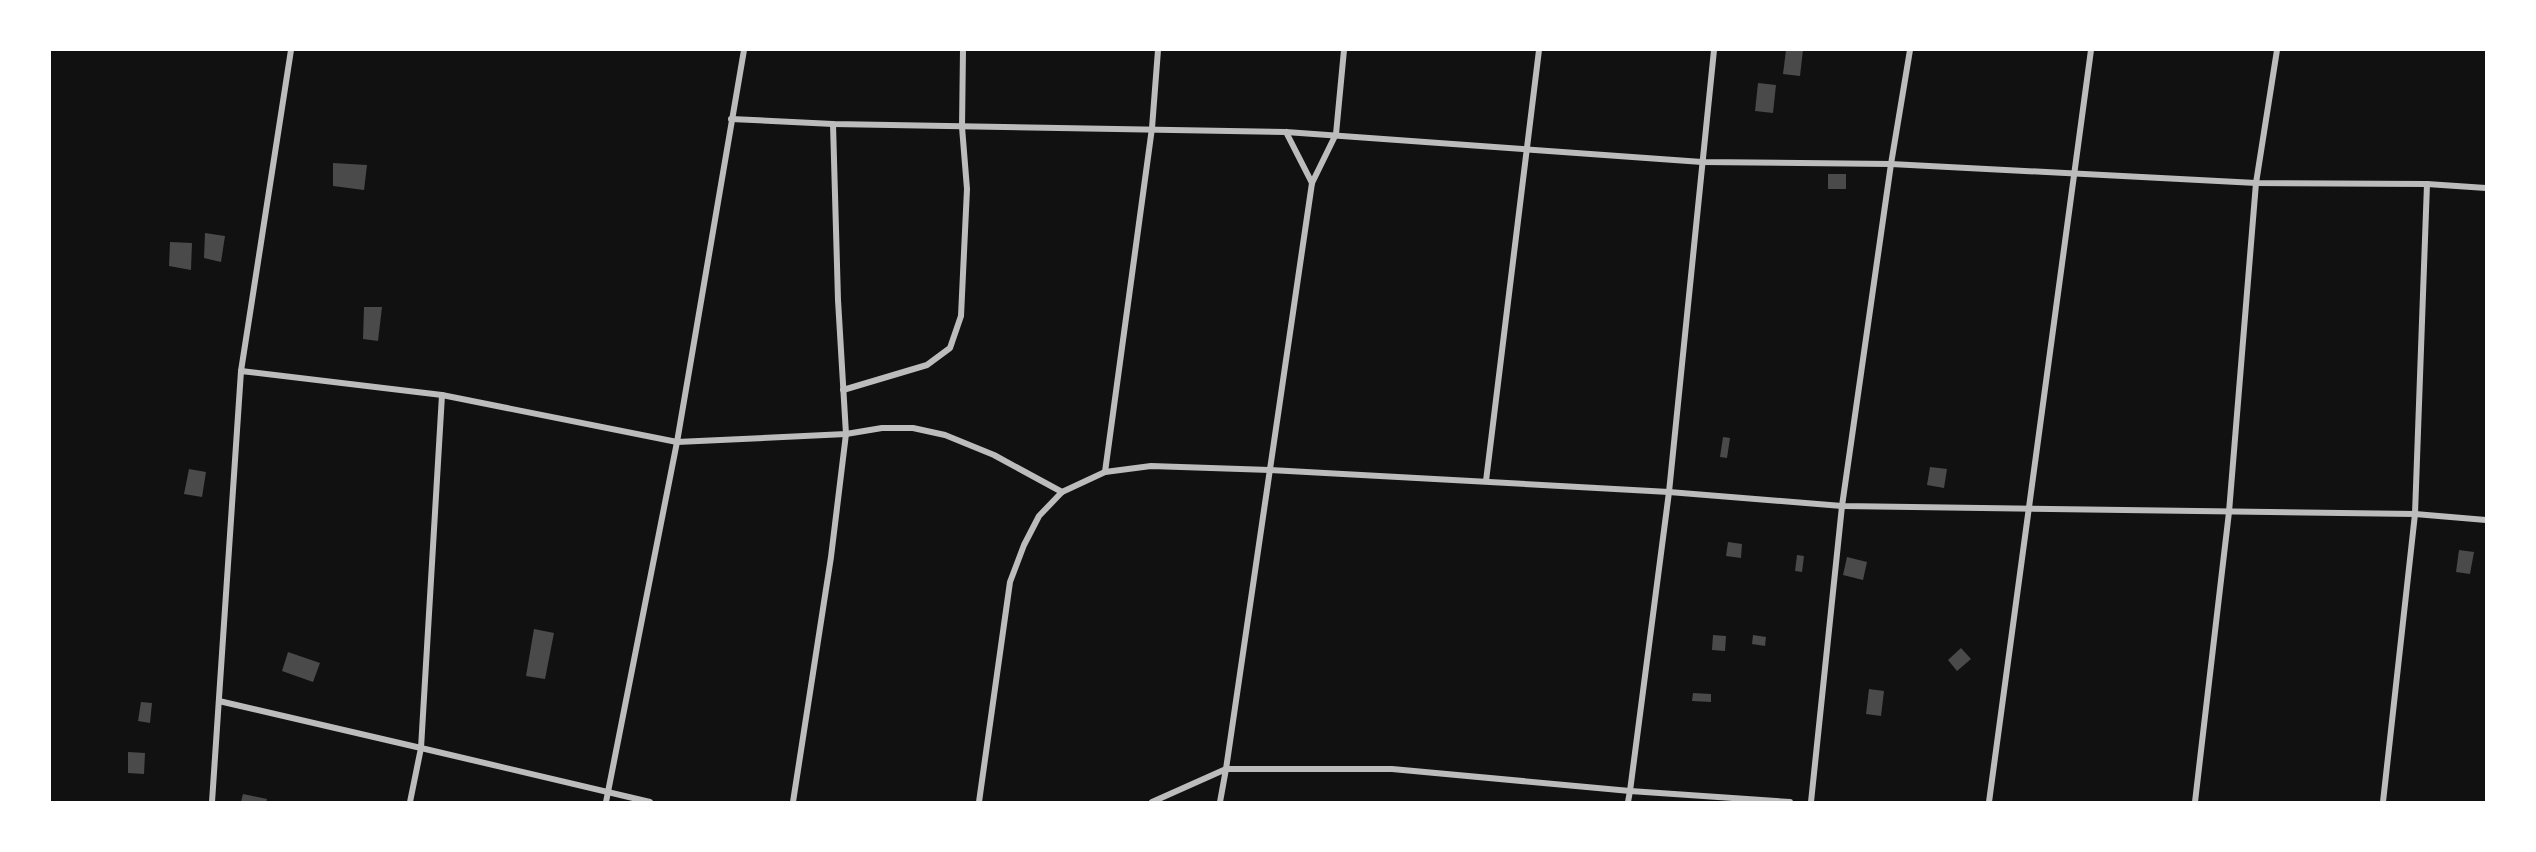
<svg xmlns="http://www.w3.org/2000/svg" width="2536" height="852" viewBox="0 0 2536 852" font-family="'Exo 2',sans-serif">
<rect width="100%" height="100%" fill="#111"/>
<g fill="#4a4a4a">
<polygon points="1786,50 1803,50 1800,76 1783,74"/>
<polygon points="1758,83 1776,85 1773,113 1755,111"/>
<polygon points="333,163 367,165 364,190 333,186"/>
<rect x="1828" y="174" width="18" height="15"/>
<polygon points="205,233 225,236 221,262 204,258"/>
<polygon points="170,242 192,243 191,270 169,266"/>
<polygon points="364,307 382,307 378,341 363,339"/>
<polygon points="1723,437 1730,438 1727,458 1720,457"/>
<polygon points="1930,467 1947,469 1944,488 1927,485"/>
<polygon points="189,469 206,472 202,497 184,494"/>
<polygon points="1728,542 1742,544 1741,558 1726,556"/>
<polygon points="2459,550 2474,552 2470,574 2456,572"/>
<polygon points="1797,555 1804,556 1802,572 1795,571"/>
<polygon points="1847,557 1867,562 1863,580 1843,575"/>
<polygon points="534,629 554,633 545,679 526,676"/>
<polygon points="1713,635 1726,636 1725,651 1712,650"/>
<polygon points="1753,635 1766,637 1765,646 1752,644"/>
<polygon points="1961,648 1971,659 1957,671 1948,660"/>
<polygon points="288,652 320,663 313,682 282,671"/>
<polygon points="1869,689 1884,691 1881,716 1866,714"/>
<polygon points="1693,693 1711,694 1711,702 1692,701"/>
<polygon points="141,702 152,703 150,723 138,721"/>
<polygon points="128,752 145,753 144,774 128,773"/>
<polygon points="243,794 267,799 266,802 241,802"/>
</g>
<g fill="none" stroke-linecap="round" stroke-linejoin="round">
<g stroke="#bcbcbc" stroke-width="6">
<polyline points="1344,50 1336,134 1312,183 1226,769 1392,769 1630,791 1669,492 1714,50"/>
<polyline points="731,119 833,124 1286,132 1702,162 1891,164 2256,183 2427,184 2486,188"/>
<polyline points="1286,132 1312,183"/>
<polyline points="241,371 291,50"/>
<polyline points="843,390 927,365 950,348 961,316 967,189 962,127 963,50"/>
<polyline points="442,395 421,748 650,802"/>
<polyline points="1105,472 1152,128 1158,50"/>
<polyline points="1486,481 1539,50"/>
<polyline points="219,701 421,748 410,802"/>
<polyline points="212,802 241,371 442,395 677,442 846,434 882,428 913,428 945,435 994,455 1062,492"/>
<polyline points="606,802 677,442 744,50"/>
<polyline points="793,802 831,557 846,434 838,300 833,124"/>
<polyline points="979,802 1010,582 1024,545 1039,516 1062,492 1105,472 1151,466 1270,470 1669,492 1842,506 2415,514 2486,520"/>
<polyline points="1152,802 1226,769 1220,802"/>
<polyline points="1628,802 1630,791 1790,802"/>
<polyline points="1811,802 1842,506 1891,164 1910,50"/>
<polyline points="1989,802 2091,50"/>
<polyline points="2195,802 2229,512 2256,183 2277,50"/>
<polyline points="2383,802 2415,514 2427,184"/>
</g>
</g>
<rect width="2536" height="852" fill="none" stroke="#ffffff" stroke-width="102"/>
</svg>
